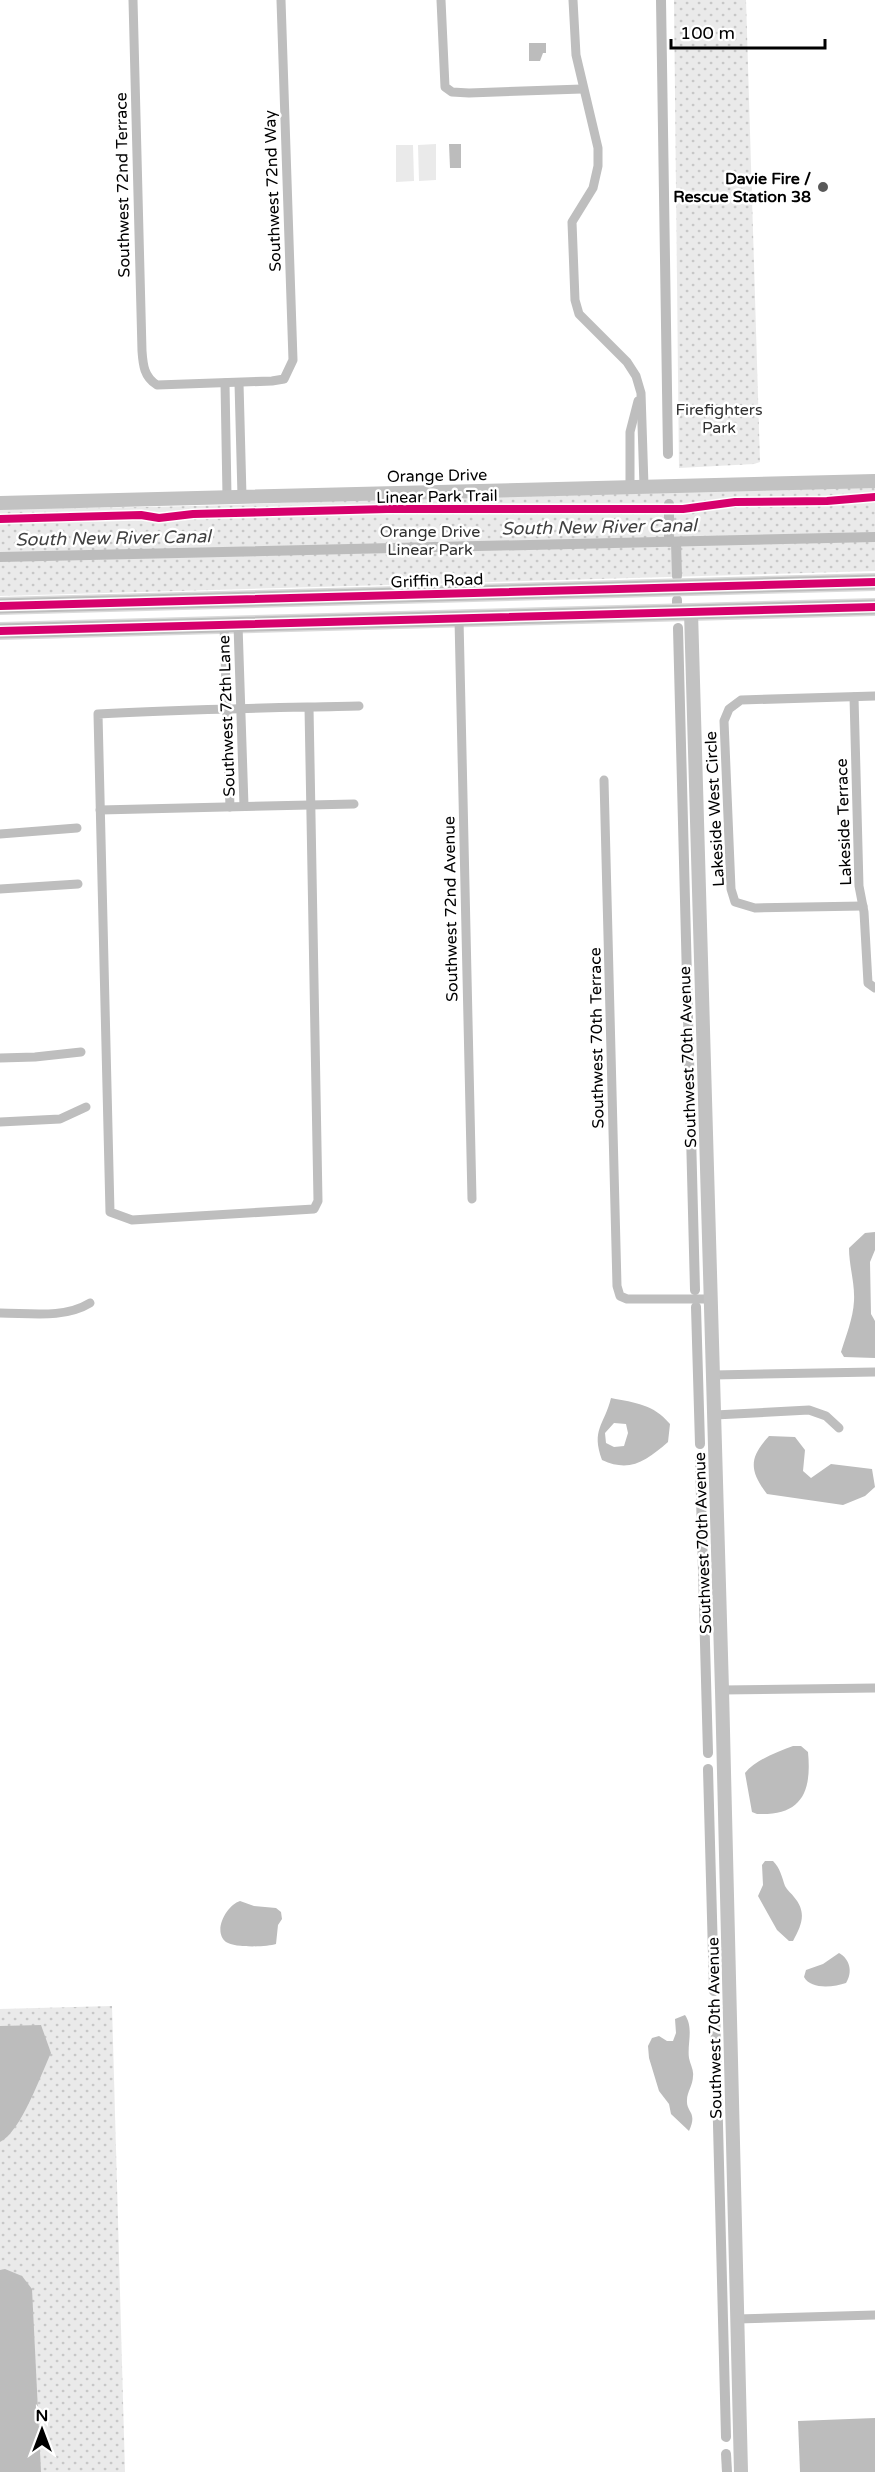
<svg xmlns="http://www.w3.org/2000/svg" width="875" height="2472" viewBox="0 0 875 2472" font-family="'Varela Round',sans-serif">
<defs>
<pattern id="park-dots" width="8" height="8" patternUnits="userSpaceOnUse" patternTransform="scale(1.5)"><rect width="8" height="8" fill="#eaeaea"/><path d="M2 2h.1M6 6h.1" fill="none" stroke="#c7c7c7" stroke-width="1.8" stroke-linecap="round"/></pattern>
</defs>
<rect width="100%" height="100%" fill="#fff"/>
<g fill="#eaeaea">
<polygon points="436,144 436,180 419,181 418,145"/>
<polygon points="396,145 413,145 414,181 396,182"/>
</g>
<g fill="url(#park-dots)">
<polygon points="674,0 746,0 760,462 754,464 679,468"/>
<path d="M875,486v85l-875,25v-88c120,0 242,-1 362,-10z"/>
<polygon points="112,2006 125,2472 0,2472 0,2009"/>
</g>
<g fill="#bcbcbc" fill-rule="evenodd">
<polygon points="529,43 546,43 546,53 543,53 540,61 529,61"/>
<polygon points="449,144 461,144 461,168 450,168"/>
<path d="M875,1232v18l-5,12 1,52 4,7v37l-31,-1 -3,-5c5,-17 12,-33 13,-51 1,-18 -5,-35 -5,-53l16,-15z"/>
<path d="M611,1398c25,5 42,6 59,26l-2,18c-22,19 -38,31 -66,18 -11,-31 2,-34 9,-62zM614,1423l12,1 2,9 -4,13 -10,1 -8,-4 -1,-10z"/>
<path d="M769,1436l26,1 10,13 -2,21 8,7 20,-14 41,5 3,18 -10,9 -22,9 -76,-11c-18,-24 -18,-36 2,-58z"/>
<path d="M793,1746h8l7,6c4,41 -7,64 -51,62l-5,-2 -7,-39c10,-13 32,-21 48,-27z"/>
<path d="M765,1861h8c7,7 9,16 12,25 2,4 7,8 9,11 13,15 8,28 -1,44h-4l-12,-11 -19,-34 5,-11 -1,-20z"/>
<path d="M240,1901l14,5 22,2 5,4 1,7 -4,6 -2,19c-10,3 -41,4 -50,-2 -14,-11 1,-37 14,-41z"/>
<path d="M839,1953c11,6 14,19 7,30 -12,4 -35,7 -42,-6l2,-7 17,-6z"/>
<path d="M685,2015c9,13 2,29 4,43 1,6 5,12 4,18 0,9 -6,16 -6,24 -1,13 11,11 2,31l-18,-17 -2,-10 -10,-13 -10,-33 -1,-12 4,-8 7,-2 8,5h6l3,-8 -1,-14z"/>
<path d="M41,2025l10,28c-10,21 -30,79 -51,89v-116z"/>
<polygon points="5,2269 22,2276 32,2289 41,2472 0,2472 0,2270"/>
<polygon points="875,2418 875,2472 800,2472 798,2421"/>
</g>
<g fill="none" stroke-linecap="round" stroke-linejoin="round">
<g stroke="#bcbcbc" stroke-width="10">
<polyline points="661,0 668,454"/>
<polyline points="669,504 669,542"/>
<polyline points="676,542 677,576"/>
<polyline points="0,557 875,537"/>
<polyline points="677,600 677,603"/>
<polyline points="678,628 695,1290"/>
<polyline points="696,1307 700,1444"/>
<polyline points="700,1461 708,1753"/>
<polyline points="708,1769 714,1991"/>
<polyline points="715,2008 726,2437"/>
<polyline points="726,2454 727,2472"/>
</g>
<defs>
<g id="primary">
<polyline points="0,606 875,582"/>
<polyline points="0,631 875,607"/>
</g>
</defs>
<use href="#primary" stroke="#dbdbdb" stroke-width="18"/>
<g stroke="#bebebe" stroke-width="9">
<path d="M133,0l9,351c1,14 2,26 15,34l115,-4 12,-2 9,-19 -12,-360"/>
<polyline points="441,0 445,87 452,92 469,93 582,89"/>
<polyline points="573,0 576,55 598,148 598,166 593,188 572,222 575,300 579,314 627,362 636,376 641,393 644,486"/>
<polyline points="225,383 227,496"/>
<polyline points="239,383 242,496"/>
<polyline points="630,486 630,432 638,401"/>
<polyline points="459,619 472,1199"/>
<polyline points="224,625 230,807"/>
<polyline points="238,625 244,806"/>
<polyline points="854,697 859,886 864,912 868,983 875,988"/>
<path d="M309,707l9,494 -4,8 -182,11 -22,-8 -12,-498c87,-5 174,-6 261,-8"/>
<polyline points="604,780 617,1286 620,1296 627,1299 711,1299"/>
<polyline points="100,810 354,804"/>
<polyline points="0,834 77,828"/>
<polyline points="0,889 78,884"/>
<polyline points="863,906 755,908 735,902 731,889 724,721 729,709 741,700 875,696"/>
<polyline points="0,1058 35,1057 81,1052"/>
<polyline points="0,1122 60,1119 86,1107"/>
<path d="M0,1313c29,0 64,6 90,-10"/>
<polyline points="713,1375 875,1372"/>
<polyline points="715,1415 809,1410 826,1416 839,1428"/>
<polyline points="722,1690 875,1688"/>
<polyline points="737,2319 875,2315"/>
</g>
<g stroke="#c2c2c2" stroke-width="14">
<polyline points="0,503 875,481"/>
<polyline points="691,612 722,1690 741,2472"/>
</g>
<use href="#primary" stroke="#bdbdbd" stroke-width="15"/>
<defs>
<g id="cycleway">
<polyline points="0,519 141,515 159,518 193,514 387,509 683,509 735,502 827,501 875,497"/>
<polyline points="0,606 875,582"/>
<polyline points="0,631 875,607"/>
</g>
</defs>
<use href="#cycleway" stroke="#fff" stroke-width="11"/>
<use href="#cycleway" stroke="#d6006c" stroke-width="8"/>
</g>
<circle fill="#595959" stroke="#fff" stroke-width="2" cx="823" cy="187" r="6"/>
<g text-anchor="middle" stroke-width="5" stroke-linejoin="round" paint-order="stroke">
<g font-size="16" font-weight="bold" fill="#000" stroke="#fff" text-anchor="end">
<text x="811" y="184">Davie Fire /<tspan x="811" dy="18">Rescue Station 38</tspan></text>
</g>
<g font-size="16" fill="#000" stroke="#fff">
<text transform="translate(122 185) rotate(-91)" y="6">Southwest 72nd Terrace</text>
<text transform="translate(272 191) rotate(-92)" y="6">Southwest 72nd Way</text>
<text transform="translate(437 475) rotate(-1)" y="6">Orange Drive</text>
<text transform="translate(437 496) rotate(-1)" y="6">Linear Park Trail</text>
<text transform="translate(437 580) rotate(-2)" y="6">Griffin Road</text>
<text transform="translate(226 716) rotate(-92)" y="6">Southwest 72th Lane</text>
<text transform="translate(714 809) rotate(-93)" y="6">Lakeside West Circle</text>
<text transform="translate(843 822) rotate(-92)" y="6">Lakeside Terrace</text>
<text transform="translate(450 909) rotate(-91)" y="6">Southwest 72nd Avenue</text>
<text transform="translate(596 1038) rotate(-91)" y="6">Southwest 70th Terrace</text>
<text transform="translate(687 1057) rotate(-92)" y="6">Southwest 70th Avenue</text>
<text transform="translate(702 1543) rotate(-92)" y="6">Southwest 70th Avenue</text>
<text transform="translate(714 2028) rotate(-91)" y="6">Southwest 70th Avenue</text>
</g>
<g font-size="16" fill="#303030" stroke="#fff">
<text x="719" y="415">Firefighters<tspan x="719" dy="18">Park</tspan></text>
<text x="430" y="537">Orange Drive<tspan x="430" dy="18">Linear Park</tspan></text>
</g>
<g font-size="18" font-style="italic" fill="#414141" stroke="#fff">
<text transform="translate(599 527) rotate(-1)" y="6">South New River Canal</text>
<text transform="translate(113 538) rotate(-1)" y="6">South New River Canal</text>
</g>
</g>
<g transform="translate(42 2430)" stroke="#ffffff" stroke-width="4.5" paint-order="stroke">
<path d="M0-4.5L10 22L0 15L-10 22Z" fill="#000000"/>
<text y="-9" font-size="16" font-weight="bold" text-anchor="middle" fill="#000000">N</text>
</g>
<path d="M671 39v9h154v-9" fill="none" stroke="#000000" stroke-width="3"/>
<text x="680" y="39" font-size="18" fill="#000000" stroke="#ffffff" stroke-width="4.5" paint-order="stroke">100 m</text>
</svg>
